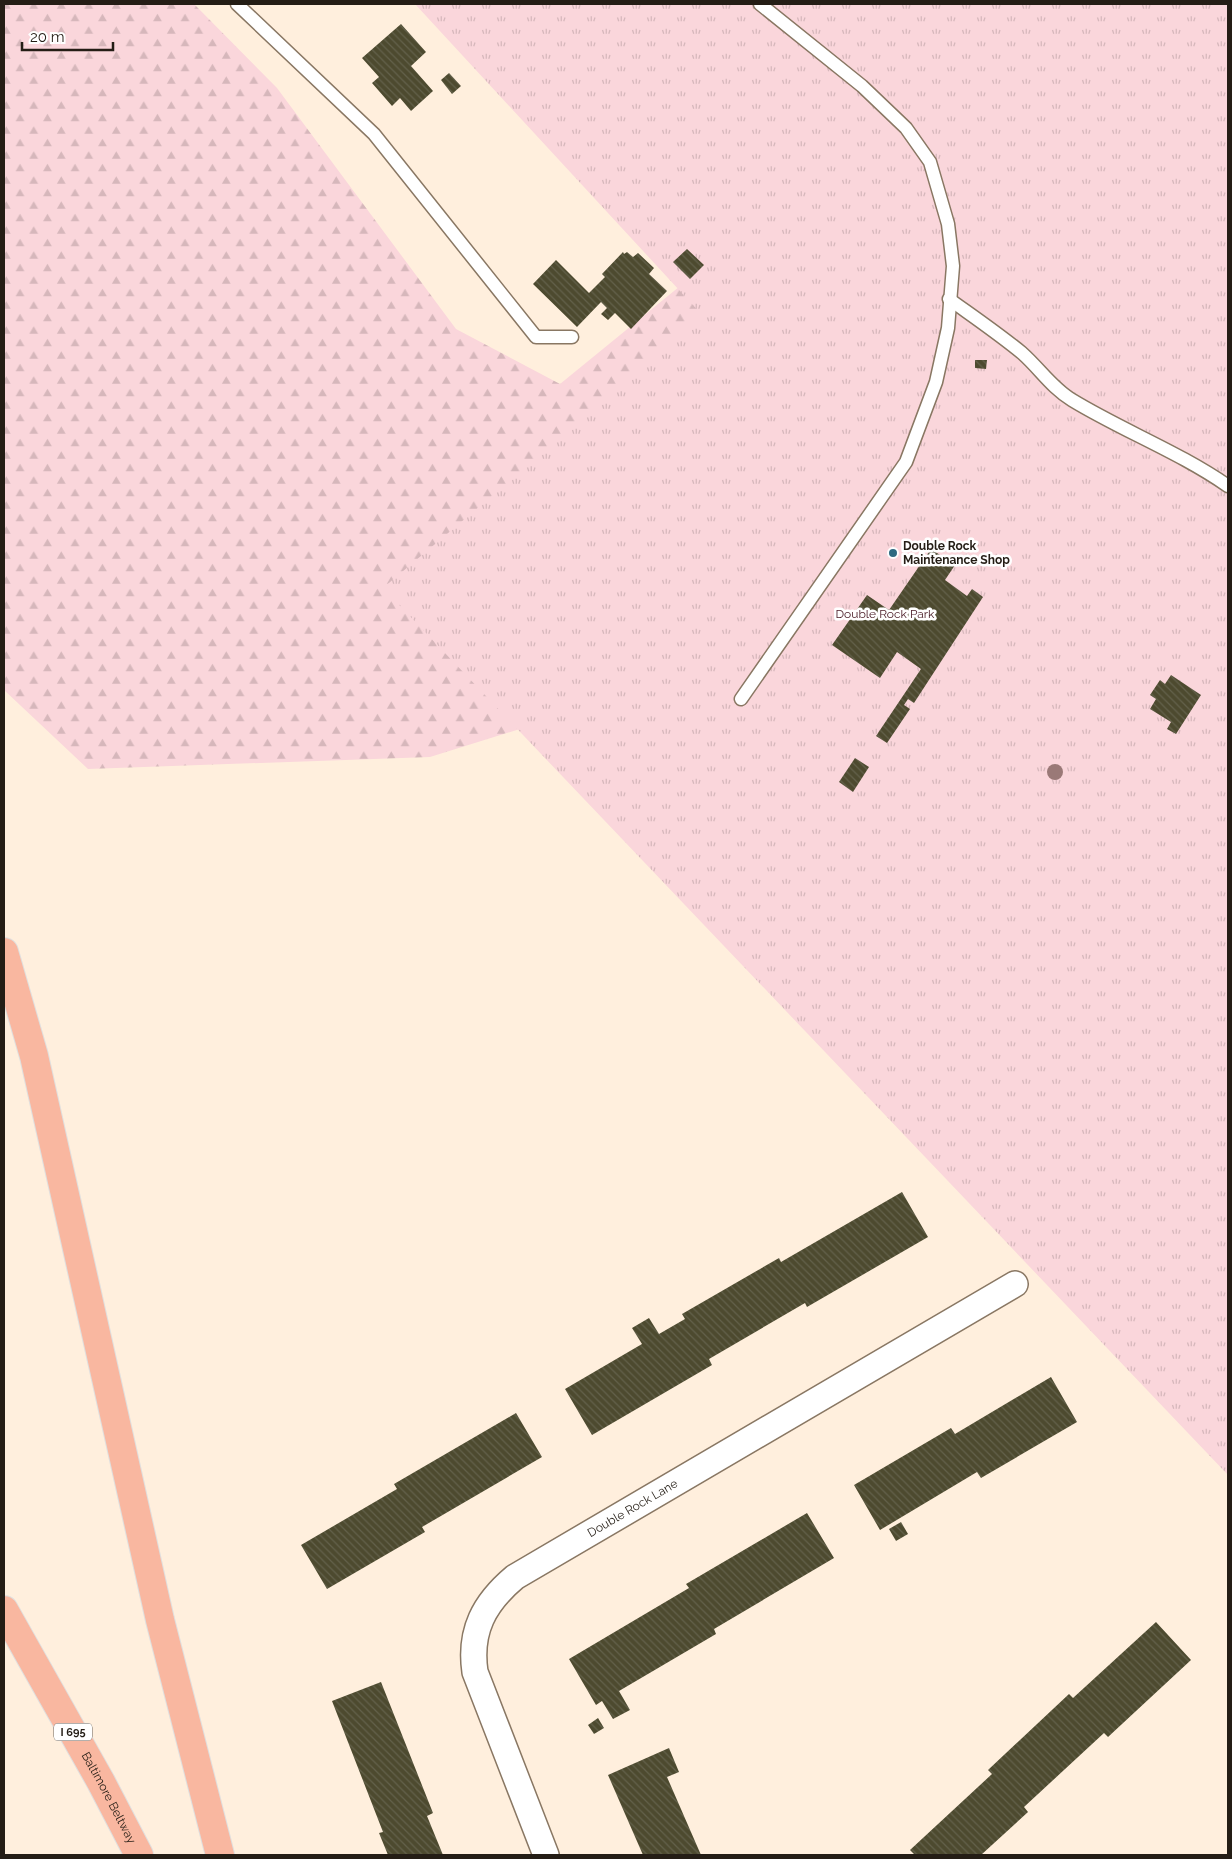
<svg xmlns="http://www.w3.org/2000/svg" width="1232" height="1859" viewBox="0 0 1232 1859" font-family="Raleway,sans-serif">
<defs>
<pattern id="forest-firs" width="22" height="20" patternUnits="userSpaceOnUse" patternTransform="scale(1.25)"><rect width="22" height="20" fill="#fad6db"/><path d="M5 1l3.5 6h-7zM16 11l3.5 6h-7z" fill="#d6b7bb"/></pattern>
<pattern id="park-tufts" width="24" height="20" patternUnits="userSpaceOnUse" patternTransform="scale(1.25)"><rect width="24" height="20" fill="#fad6db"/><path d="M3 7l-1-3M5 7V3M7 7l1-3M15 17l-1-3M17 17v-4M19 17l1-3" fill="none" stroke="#d6b7bb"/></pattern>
<pattern id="building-back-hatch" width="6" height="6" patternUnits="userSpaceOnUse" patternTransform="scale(1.25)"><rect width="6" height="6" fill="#4d4a2f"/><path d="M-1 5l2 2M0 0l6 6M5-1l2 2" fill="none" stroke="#63614b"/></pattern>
</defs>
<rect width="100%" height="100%" fill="#ffefdd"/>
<polygon fill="url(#forest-firs)" points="4,4 194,4 277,88 456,329 560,384 685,282 855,155 558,717 430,757 88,769 4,690"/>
<polygon fill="url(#park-tufts)" points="415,4 1228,4 1228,1475 383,588 704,317"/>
<g fill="url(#building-back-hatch)">
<polygon points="401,24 426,52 411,66 433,91 411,111 400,98 392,106 372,83 379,77 362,58"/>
<polygon points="449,73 461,86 452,94 441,80"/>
<polygon points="687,249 704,265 690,279 673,262"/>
<polygon points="623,252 624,254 627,252 633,257 638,253 654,268 649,274 667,291 631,329 615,313 608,320 601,314 607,308 601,302 577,327 533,284 556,260 589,293 605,277 602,274"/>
<polygon points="975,360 987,360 986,369 975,368"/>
<polygon points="931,549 955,565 945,580 967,596 972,589 983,597 914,703 908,699 904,705 910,709 887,743 876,736 921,669 897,652 880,678 832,645 867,595 889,610"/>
<polygon points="1171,675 1201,695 1176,734 1167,729 1171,722 1150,709 1156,699 1150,695 1160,680 1165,684"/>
<polygon points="855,758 869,767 853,792 839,782"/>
<polygon points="902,1192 928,1237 807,1307 805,1303 709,1359 712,1365 592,1435 565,1389 642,1344 632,1328 649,1318 659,1334 685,1319 682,1314 779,1258 781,1262"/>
<polygon points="1051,1377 1077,1422 981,1478 977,1472 880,1530 854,1485 951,1428 955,1434"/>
<polygon points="516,1413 542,1457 422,1527 425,1532 327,1589 301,1545 397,1489 394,1484"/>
<polygon points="807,1513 834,1558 714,1629 716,1634 619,1691 630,1710 613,1719 602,1701 596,1705 569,1659 689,1588 686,1584"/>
<polygon points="901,1522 908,1534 896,1541 889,1529"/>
<polygon points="1156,1622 1191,1660 1108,1737 1104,1733 1024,1807 1028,1812 981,1855 915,1855 910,1850 992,1774 988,1770 1069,1694 1073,1698"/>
<polygon points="381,1682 433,1813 427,1816 443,1855 388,1855 379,1833 383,1832 332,1701"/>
<polygon points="598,1718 604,1728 594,1734 588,1725"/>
<polygon points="669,1748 679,1772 667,1777 701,1855 643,1855 608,1775"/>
</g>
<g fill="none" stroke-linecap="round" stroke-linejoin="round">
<defs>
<g id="lane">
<polyline points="237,4 374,134 536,337 572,337"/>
<path d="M949,299c25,18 50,35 73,54 18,16 30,35 50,47 51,31 107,52 156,86"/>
<polyline points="741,699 906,462 936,382 948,328 953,266 948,224 930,162 906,128 862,86 760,4"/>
</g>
<g id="street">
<path id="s1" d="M546,1855l-71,-183c-6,-41 9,-69 40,-95l500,-293"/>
</g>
<g id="highway">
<polyline points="4,952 34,1056 160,1620 220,1855"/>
<path id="s2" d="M4,1610l97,172 38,73"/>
</g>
</defs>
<use href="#lane" stroke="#897763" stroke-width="15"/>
<use href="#street" stroke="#897763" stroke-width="28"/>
<use href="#highway" stroke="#e0dfde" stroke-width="30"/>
<use href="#lane" stroke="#fff" stroke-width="12"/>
<use href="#street" stroke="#fff" stroke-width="25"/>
<use href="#highway" stroke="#f9b7a0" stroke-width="28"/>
</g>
<circle fill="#9a7977" cx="1055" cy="772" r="8"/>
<circle fill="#2e6a81" stroke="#fff" stroke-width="2" cx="893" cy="553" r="5"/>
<g text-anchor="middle" stroke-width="5" stroke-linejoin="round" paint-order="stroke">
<rect fill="#fff" stroke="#66615b" stroke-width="1" x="54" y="1723.5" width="38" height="17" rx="4"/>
<g font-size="11" font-weight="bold" fill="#241d15">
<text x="73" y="1736">I 695</text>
</g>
<g font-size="12" font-weight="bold" fill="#241d15" stroke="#fff" text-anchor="start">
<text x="903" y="550">Double Rock<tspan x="903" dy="14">Maintenance Shop</tspan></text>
</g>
<g font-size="12" fill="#471823" stroke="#fff">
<text x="885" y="618">Double Rock Park</text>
</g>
<g font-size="12" fill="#241d15" stroke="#fff">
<text dy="4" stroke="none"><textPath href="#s1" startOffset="441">Double Rock Lane</textPath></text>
<text dy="4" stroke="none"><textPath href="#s2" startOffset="215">Baltimore Beltway</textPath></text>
</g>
</g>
<rect width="1232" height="1859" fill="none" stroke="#241d15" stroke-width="10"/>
<path d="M22 42v8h91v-8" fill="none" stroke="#241d15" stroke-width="2.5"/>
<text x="30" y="42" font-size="15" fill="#241d15" stroke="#ffffff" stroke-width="4" paint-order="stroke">20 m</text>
</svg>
